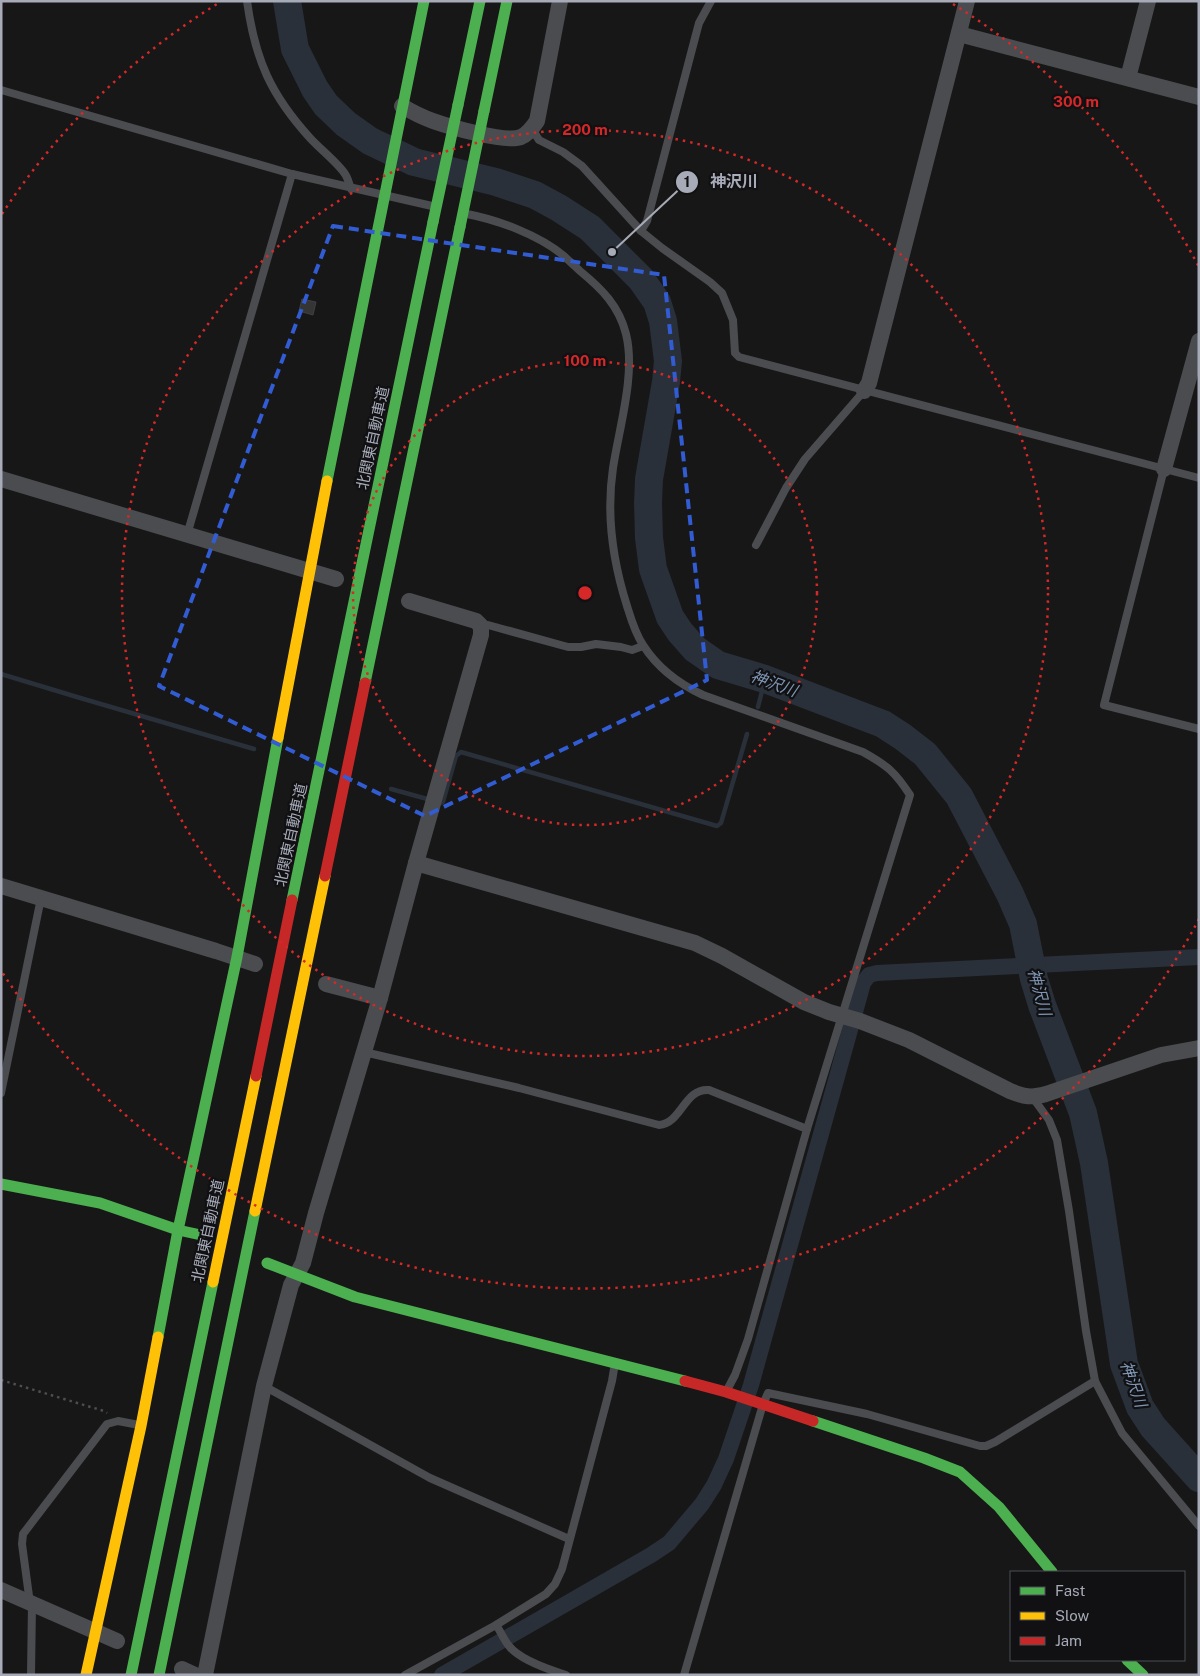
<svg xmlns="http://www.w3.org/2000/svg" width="1200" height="1676" viewBox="0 0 1200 1676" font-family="'Public Sans','Noto Sans JP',sans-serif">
<rect width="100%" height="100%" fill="#171717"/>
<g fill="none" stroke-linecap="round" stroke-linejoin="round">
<g stroke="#293039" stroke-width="4.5">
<polyline points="1,674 77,697 254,749"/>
<polyline points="758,707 765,679"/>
<polyline points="391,789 431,800"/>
<polyline points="438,803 441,803 443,802 456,756 461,752 717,826 721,823 747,734"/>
</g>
<polyline stroke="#293039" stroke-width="16" points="442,1675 651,1555 669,1543 702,1504 714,1485 726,1459 751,1385 860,994 863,983 869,975 877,973 1199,957"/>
<polyline stroke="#293039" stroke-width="28" points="287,1 295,49 315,89 326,105 346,124 370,141 414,162 496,182 535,195 559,208 590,228 641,279 657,302 663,321 668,361 666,382 649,479 648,503 649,538 653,569 670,617 680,632 695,649 718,665 765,679 883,724 903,737 925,754 959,796 1010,894 1023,924 1034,979 1042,1005 1083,1113 1094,1163 1124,1364 1140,1407 1153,1427 1199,1478"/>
</g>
<polygon fill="#353536" stroke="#3f4043" points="302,299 316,302 313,315 299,311"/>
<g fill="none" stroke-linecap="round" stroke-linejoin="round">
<polyline stroke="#4d4d52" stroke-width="2.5" stroke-dasharray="2.5 4" stroke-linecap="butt" points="1,1380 104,1411 107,1413"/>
<g stroke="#4b4c50" stroke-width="8">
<path d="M247,1c8,59 24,94 63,137 10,11 28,25 35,36 3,4 4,10 6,15"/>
<polyline points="1,90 292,174 432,206"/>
<polyline points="532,129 539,140 563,152 582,166 641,231 662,248 710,282 722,293 733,320 735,353 739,357 1199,478"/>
<path d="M467,214c31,6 72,21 97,42 5,5 11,10 16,15 22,18 39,35 46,63 10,40 -7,94 -13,134 -7,47 0,94 14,138 4,13 8,27 16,39 14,22 36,39 60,50l160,57c25,14 32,20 47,43l-103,334 -59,210 -13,36 -8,15"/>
<polyline points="641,231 647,221 695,38 699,23 711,1"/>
<polyline points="1164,469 1104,705 1199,729"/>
<polyline points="187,535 292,174"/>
<polyline points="756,545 786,488 805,459 864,391"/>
<polyline points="481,626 488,625 568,647 581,647 596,644 621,647 632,650 643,646"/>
<path d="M364,1052l155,36 140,37c23,-2 25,-37 50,-35l98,39"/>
<polyline points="1,1093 41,898"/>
<polyline points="1033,1098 1049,1120 1057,1140 1069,1211 1086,1331 1095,1381 1122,1433 1199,1526"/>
<polyline points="264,1386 430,1478 569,1539"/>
<path d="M496,1625c5,7 8,15 13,21 10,13 41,24 57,29"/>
<polyline points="31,1675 32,1604 29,1596 22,1544 23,1534 107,1424 118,1421 139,1425"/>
<polyline points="405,1675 496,1625 546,1594 555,1584 562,1569 612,1381 615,1363"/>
<polyline points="684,1675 763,1404 768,1393 867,1414 980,1446 986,1446 995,1442 1095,1381"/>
</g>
<g stroke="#4b4c50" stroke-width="16">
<polyline points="959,34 1199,97"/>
<polyline points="1128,78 1148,1"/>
<path d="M402,106c10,6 20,11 31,15 17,6 73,22 88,16 7,-3 12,-10 16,-16l23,-120"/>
<polyline points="864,391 869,383 967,1"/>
<polyline points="1164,469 1199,341"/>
<polyline points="1,479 336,579"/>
<path d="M416,863l279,80 27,13 82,46 25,10 31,9 49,19 101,51c15,6 21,7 36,3l115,-39 38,-7"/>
<polyline points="1,886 216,951 255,964"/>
<polyline points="326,984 380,998"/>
<polyline points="1,1590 117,1641"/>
<polyline points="182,1669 195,1675"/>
<polyline points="205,1675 264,1386 291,1285 303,1263 316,1213 380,998 416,863 481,635 481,626 476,621 409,601"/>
</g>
<g stroke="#4caf50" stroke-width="11">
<polyline points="458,105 480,1"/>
<polyline points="484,111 507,1"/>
<polyline points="327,481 424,1"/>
<polyline points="365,683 460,227"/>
<polyline points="292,900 433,222"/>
<polyline points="1,1184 100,1203 178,1230 201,1235"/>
<polyline points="267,1263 355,1297 685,1381"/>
<polyline points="158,1337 178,1230 237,957 278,738"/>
<polyline points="813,1421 924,1458 960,1472 999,1507 1052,1572"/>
<polyline points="1127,1660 1143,1675"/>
<polyline points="131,1675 213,1282"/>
<polyline points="159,1675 255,1211"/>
</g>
<g stroke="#ffc107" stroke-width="11">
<polyline points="278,738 327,481"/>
<polyline points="255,1211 325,876"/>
<polyline points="213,1282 256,1076"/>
<polyline points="86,1675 141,1426 158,1337"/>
</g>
<g stroke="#c62828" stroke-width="11">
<polyline points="325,876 365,683"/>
<polyline points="256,1076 292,900"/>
<polyline points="685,1381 726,1392 813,1421"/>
</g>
<g stroke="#4caf50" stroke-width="11">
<polyline points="433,222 458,105"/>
<polyline points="460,227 484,111"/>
</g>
</g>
<path fill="none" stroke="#325cd3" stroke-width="4" stroke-dasharray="10 6" stroke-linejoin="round" d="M333,226l331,49 43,405 -282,136 -266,-130z"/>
<g fill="none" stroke="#d62828" stroke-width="2.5" stroke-dasharray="2.5 5">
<circle cx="585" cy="593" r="232"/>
<circle cx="585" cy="593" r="463"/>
<path d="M1199 919A695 695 0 0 1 2 972M2 214A695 695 0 0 1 217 4M953 4A695 695 0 0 1 1199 267"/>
</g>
<g text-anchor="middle" stroke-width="4.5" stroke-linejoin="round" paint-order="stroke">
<g font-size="15" fill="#a7abb8" stroke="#111113">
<text transform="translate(373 438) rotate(-78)" y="5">北関東自動車道</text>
<text transform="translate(291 835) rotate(-78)" y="5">北関東自動車道</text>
<text transform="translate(208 1231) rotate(-78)" y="5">北関東自動車道</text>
</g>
<g font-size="16" font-style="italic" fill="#7e95b4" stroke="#111113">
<text transform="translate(774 683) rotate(20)" y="6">神沢川</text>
<text transform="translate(1040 992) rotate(75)" y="6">神沢川</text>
<text transform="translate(1134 1384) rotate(70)" y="6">神沢川</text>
</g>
</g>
<circle cx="585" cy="593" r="8" fill="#d62828" stroke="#111113" stroke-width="2.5"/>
<g font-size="15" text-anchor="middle" font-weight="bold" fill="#d62828" stroke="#111113" stroke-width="4.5" stroke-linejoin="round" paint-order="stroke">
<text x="1076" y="107">300 m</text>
<text x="585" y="135">200 m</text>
<text x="585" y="366">100 m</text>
</g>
<path fill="none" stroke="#a7abb8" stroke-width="2" d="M612 252L687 182"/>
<g fill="#a7abb8" stroke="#111113" stroke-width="2">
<circle cx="612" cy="252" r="5"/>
<circle cx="687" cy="182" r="12"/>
</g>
<g font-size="15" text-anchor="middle" font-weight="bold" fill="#111">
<text x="687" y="187">1</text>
</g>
<g font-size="16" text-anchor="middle" font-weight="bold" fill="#a7abb8" stroke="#111113" stroke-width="4.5" stroke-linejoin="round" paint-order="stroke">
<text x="734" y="187">神沢川</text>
</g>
<rect width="1200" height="1676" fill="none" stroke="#a7abb8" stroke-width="5"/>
<rect x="1010" y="1571" width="175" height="90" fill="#111113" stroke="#4d4f55"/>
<rect x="1020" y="1587" width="25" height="8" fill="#4caf50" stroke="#4d4f55"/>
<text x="1055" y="1596" font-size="15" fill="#a7abb8">Fast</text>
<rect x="1020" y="1612" width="25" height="8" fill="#ffc107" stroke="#4d4f55"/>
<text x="1055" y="1621" font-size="15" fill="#a7abb8">Slow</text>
<rect x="1020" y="1637" width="25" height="8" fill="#c62828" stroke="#4d4f55"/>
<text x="1055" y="1646" font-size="15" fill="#a7abb8">Jam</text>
</svg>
